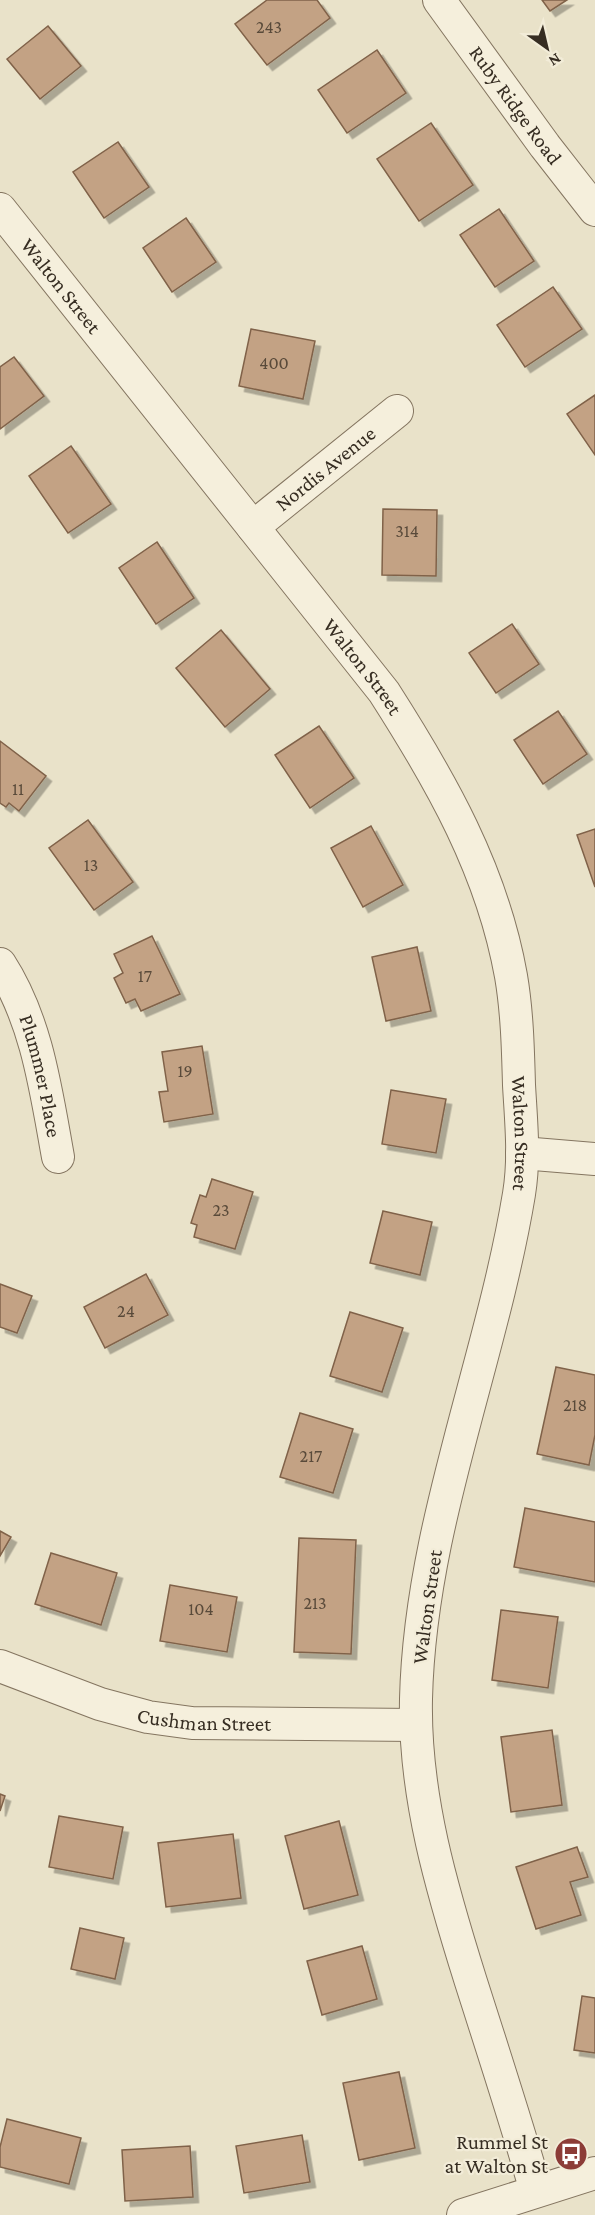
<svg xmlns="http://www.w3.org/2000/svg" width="595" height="2215" viewBox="0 0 595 2215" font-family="'Crimson Pro',serif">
<defs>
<filter id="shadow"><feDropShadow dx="5.5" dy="5.5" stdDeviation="0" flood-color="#0004"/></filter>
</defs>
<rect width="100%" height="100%" fill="#e9e2c9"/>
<g fill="#c3a284" stroke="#806249" stroke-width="1.5" filter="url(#shadow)">
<polygon points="267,0 317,0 330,18 267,65 235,24"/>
<polygon points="542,0 567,0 550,11"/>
<polygon points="48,26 81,66 40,99 7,59"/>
<polygon points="377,50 406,93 347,133 318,90"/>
<polygon points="431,123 473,185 419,221 377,159"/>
<polygon points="118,142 149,187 104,218 73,172"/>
<polygon points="499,209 534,261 495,287 460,235"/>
<polygon points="186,218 216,262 172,292 143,248"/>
<polygon points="553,287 582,329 525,367 497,325"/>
<polygon points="251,329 315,341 303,399 239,386"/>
<polygon points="14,357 44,396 0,429 0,367"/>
<polygon points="595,395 595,455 567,414"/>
<polygon points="71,446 111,504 68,533 29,476"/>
<polygon points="383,509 437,510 436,576 382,575"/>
<polygon points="157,542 194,598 156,624 119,568"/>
<polygon points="512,624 539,664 496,693 469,653"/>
<polygon points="221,630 270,689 225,727 176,668"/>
<polygon points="558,711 587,754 543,784 514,740"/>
<polygon points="319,726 354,778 310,808 275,755"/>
<polygon points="0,741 46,776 19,811 9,803 6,807 0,803"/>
<polygon points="88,820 133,882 94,910 49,848"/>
<polygon points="371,826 403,885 363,907 331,848"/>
<polygon points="595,829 595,887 577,835"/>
<polygon points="152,936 180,994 141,1011 135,999 126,1003 114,978 123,973 114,954"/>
<polygon points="417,947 431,1011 386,1021 372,957"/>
<polygon points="202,1046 213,1114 164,1122 159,1092 168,1091 162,1052"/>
<polygon points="391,1090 446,1099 436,1153 382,1144"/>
<polygon points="212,1179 253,1192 235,1249 194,1237 197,1225 191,1223 200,1195 206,1197"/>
<polygon points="383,1211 432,1222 420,1275 370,1263"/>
<polygon points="146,1274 168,1315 105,1348 84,1307"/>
<polygon points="0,1284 32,1296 17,1333 0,1327"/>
<polygon points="350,1312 403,1328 382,1392 330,1376"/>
<polygon points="556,1367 595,1375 595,1435 589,1465 537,1454"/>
<polygon points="300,1413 353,1429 333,1493 280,1477"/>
<polygon points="525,1508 595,1522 595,1582 514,1567"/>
<polygon points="0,1531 11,1537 0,1556"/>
<polygon points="299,1538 356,1540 351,1654 294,1652"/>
<polygon points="51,1553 117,1573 101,1625 35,1604"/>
<polygon points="170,1585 237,1597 227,1652 160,1641"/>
<polygon points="501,1610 558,1617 548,1688 492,1680"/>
<polygon points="552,1730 562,1805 511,1812 501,1737"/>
<polygon points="0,1794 5,1796 0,1811"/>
<polygon points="59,1816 123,1827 113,1879 49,1867"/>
<polygon points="339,1821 358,1895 304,1909 285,1836"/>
<polygon points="233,1834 241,1898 166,1907 158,1843"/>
<polygon points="577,1847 588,1877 570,1882 581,1915 536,1929 516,1867"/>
<polygon points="80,1928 124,1938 115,1979 71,1969"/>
<polygon points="362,1946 377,1999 322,2015 307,1961"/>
<polygon points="582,1996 595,1998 595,2053 574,2050"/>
<polygon points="399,2072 415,2148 359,2160 343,2083"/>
<polygon points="7,2119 81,2138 69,2184 0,2167 0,2147"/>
<polygon points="302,2135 310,2182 244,2193 236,2146"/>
<polygon points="190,2146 193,2197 125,2201 122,2150"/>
</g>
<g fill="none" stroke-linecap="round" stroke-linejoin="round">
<defs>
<g id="street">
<path id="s1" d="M439,0l106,146 50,64"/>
<path id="s2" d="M0,209l384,483c57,89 108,178 127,284 6,35 7,72 8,109 2,36 6,73 0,109 -28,169 -99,332 -103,505 -2,97 26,191 55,283 22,69 45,139 65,209"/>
<path id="s3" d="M253,527l144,-116"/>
<path id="s4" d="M0,964c37,57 46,127 58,193"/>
<polyline points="522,1153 595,1159"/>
<path id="s5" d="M0,1666l100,38 48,13 44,6 224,2"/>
<polyline points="463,2215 595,2173"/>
</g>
</defs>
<use href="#street" stroke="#847560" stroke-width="34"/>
<use href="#street" stroke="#f5efdc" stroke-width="32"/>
</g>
<defs>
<symbol id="bus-disc" viewBox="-11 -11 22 22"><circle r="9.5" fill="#8c3c37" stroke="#f2ecd8"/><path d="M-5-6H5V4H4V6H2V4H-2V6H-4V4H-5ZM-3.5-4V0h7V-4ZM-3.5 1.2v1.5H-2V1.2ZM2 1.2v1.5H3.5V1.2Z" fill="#fff"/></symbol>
</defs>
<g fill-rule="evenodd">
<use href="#bus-disc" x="552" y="2135" width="38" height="38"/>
</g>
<g text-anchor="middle" stroke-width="4.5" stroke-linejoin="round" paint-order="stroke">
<g font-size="18" fill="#594a3a">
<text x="269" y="33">243</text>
<text x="274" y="369">400</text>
<text x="407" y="537">314</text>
<text x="18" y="795">11</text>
<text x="91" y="871">13</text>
<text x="145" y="982">17</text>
<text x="185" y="1077">19</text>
<text x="221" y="1216">23</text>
<text x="126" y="1317">24</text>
<text x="575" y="1411">218</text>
<text x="311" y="1462">217</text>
<text x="315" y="1609">213</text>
<text x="201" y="1615">104</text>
</g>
<g font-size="21" fill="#362d22" stroke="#f2ecd8">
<text dy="7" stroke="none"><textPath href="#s1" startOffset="130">Ruby Ridge Road</textPath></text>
<text dy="7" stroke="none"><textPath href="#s2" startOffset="98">Walton Street</textPath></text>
<text dy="7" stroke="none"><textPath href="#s3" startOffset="93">Nordis Avenue</textPath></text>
<text dy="7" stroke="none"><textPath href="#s2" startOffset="584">Walton Street</textPath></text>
<text dy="7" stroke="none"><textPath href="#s4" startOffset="120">Plummer Place</textPath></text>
<text dy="7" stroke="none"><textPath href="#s2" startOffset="1088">Walton Street</textPath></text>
<text transform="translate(427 1607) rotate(-82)" y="7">Walton Street</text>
<text dy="7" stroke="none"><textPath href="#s5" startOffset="213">Cushman Street</textPath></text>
</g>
<g font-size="21" fill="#362d22" stroke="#f2ecd8" text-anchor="end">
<text x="548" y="2149">Rummel St<tspan x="548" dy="24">at Walton St</tspan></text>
</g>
</g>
<g transform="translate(547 48) rotate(146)" stroke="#f2ecd8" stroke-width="4.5" paint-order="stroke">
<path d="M0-4.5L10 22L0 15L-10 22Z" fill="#362d22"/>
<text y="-9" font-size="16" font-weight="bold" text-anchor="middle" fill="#362d22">N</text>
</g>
</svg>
